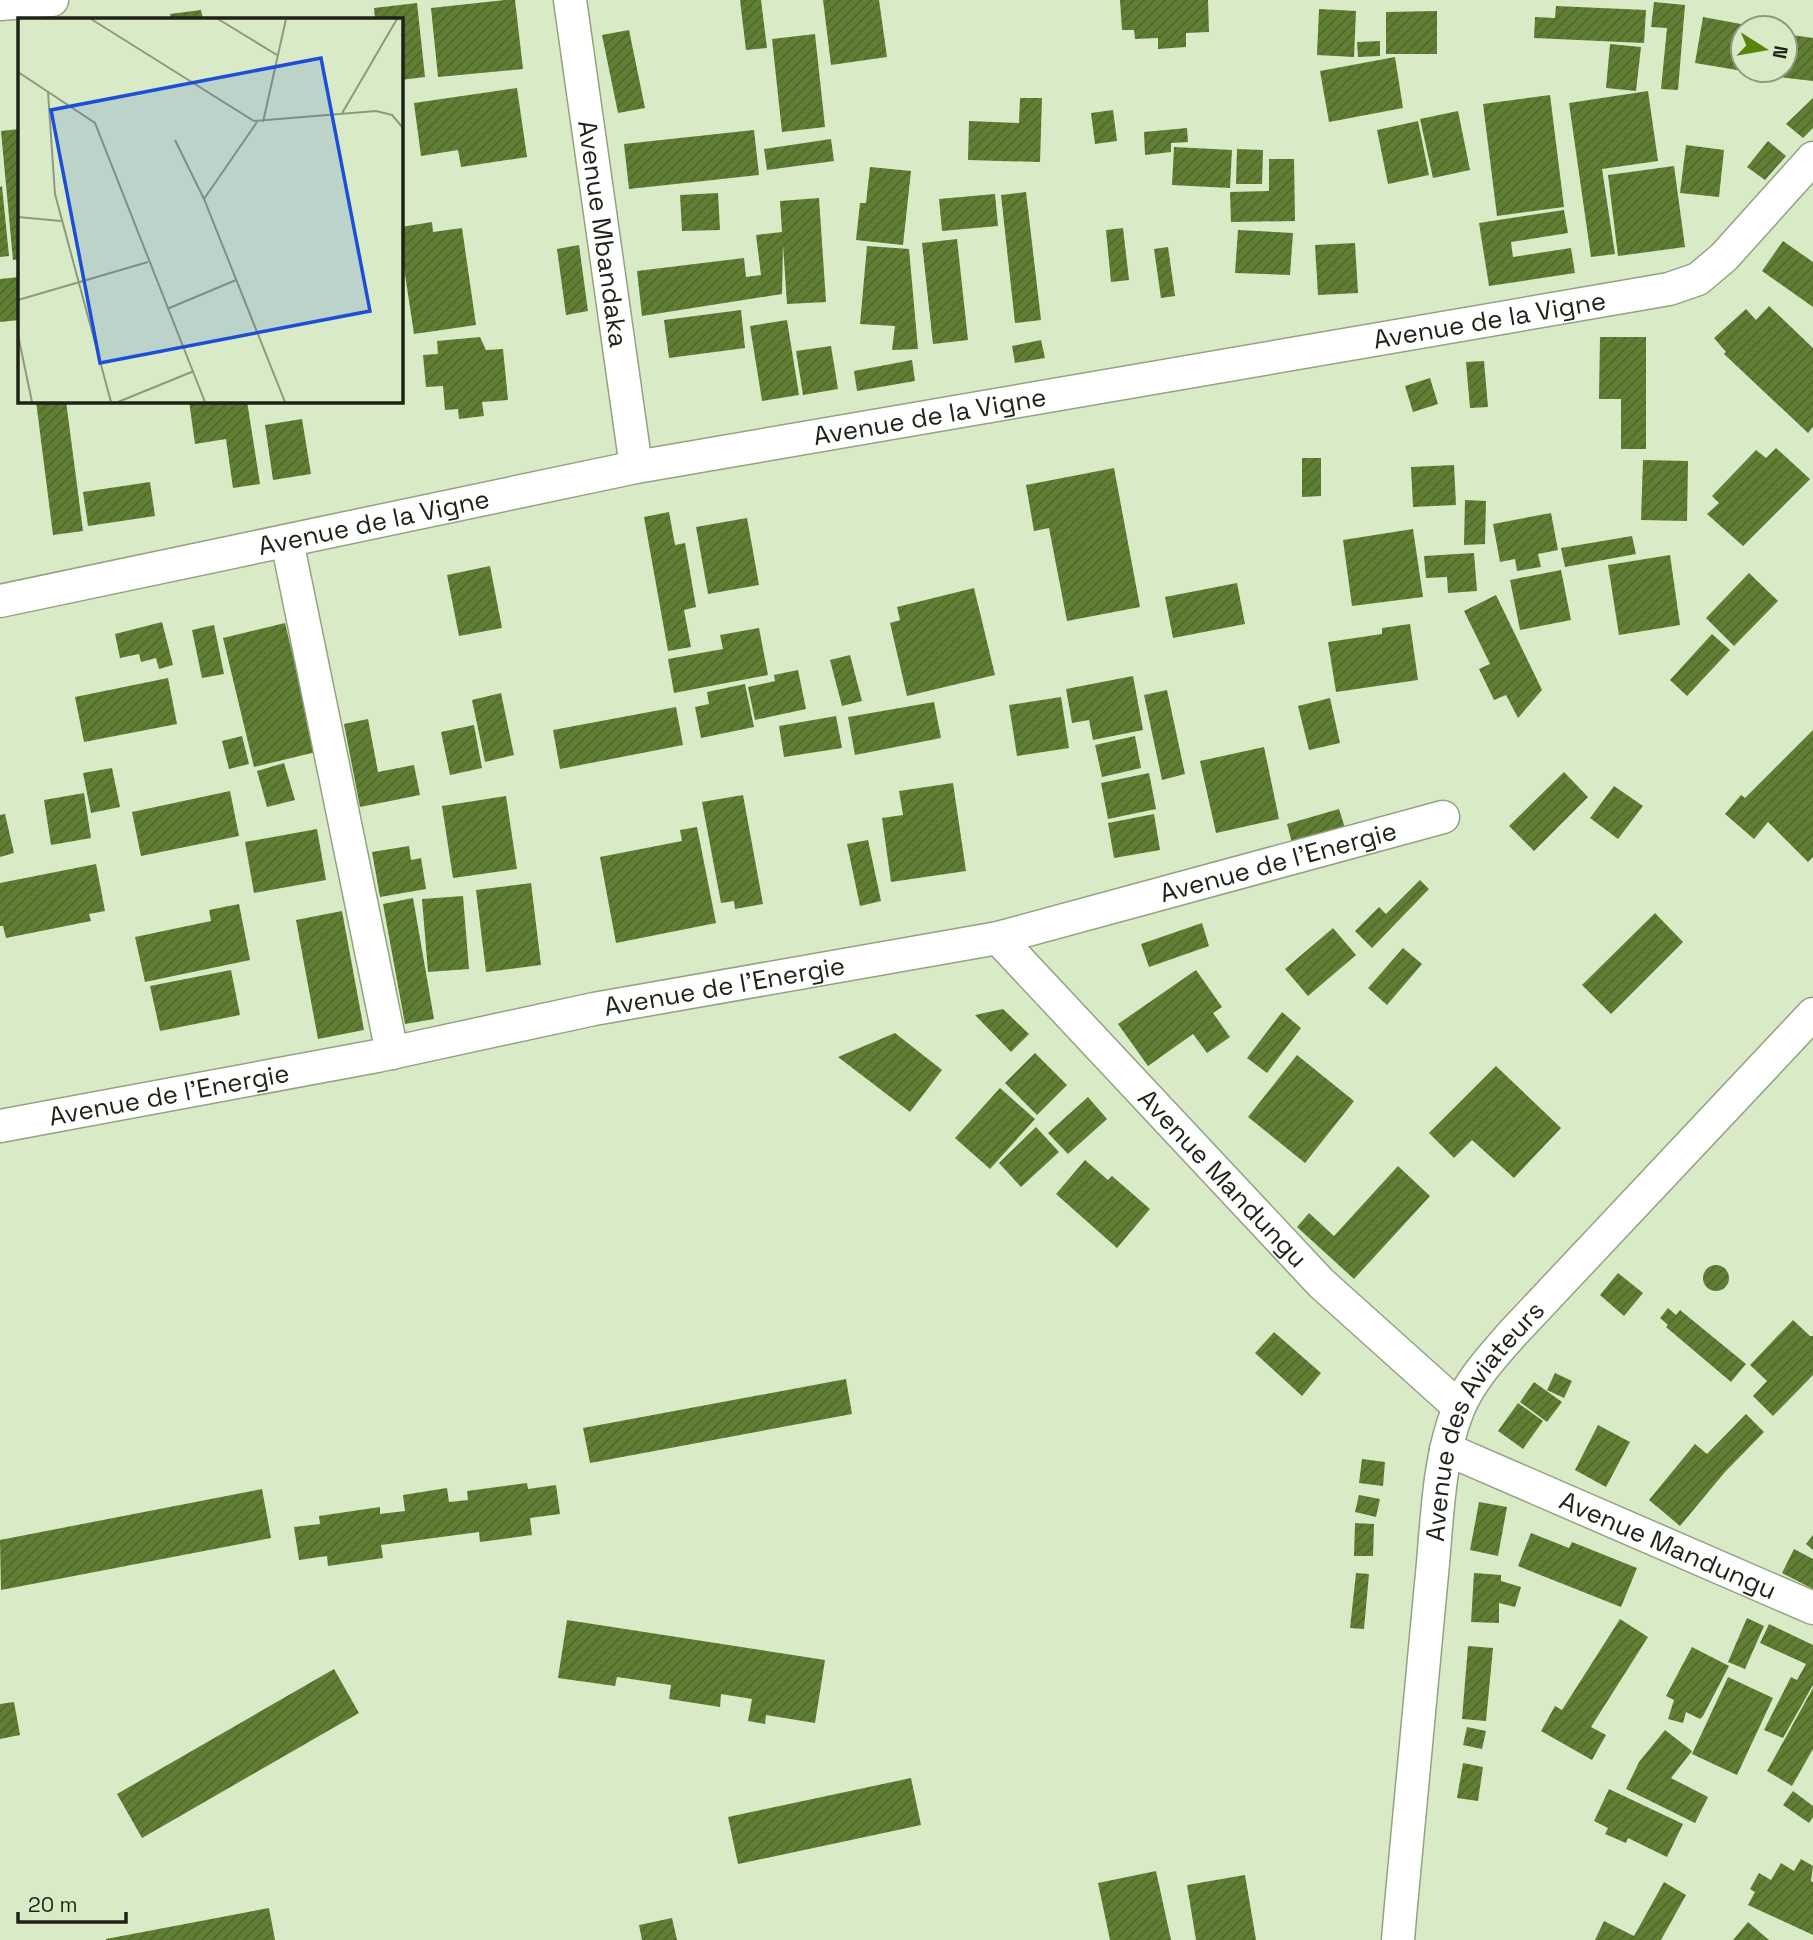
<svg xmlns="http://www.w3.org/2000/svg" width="1813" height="1940" viewBox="0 0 1813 1940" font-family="'Space Grotesk',sans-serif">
<defs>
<pattern id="building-hatch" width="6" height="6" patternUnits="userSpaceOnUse" patternTransform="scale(1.75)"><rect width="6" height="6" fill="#607f34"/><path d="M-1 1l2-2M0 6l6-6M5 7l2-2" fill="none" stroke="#4f682b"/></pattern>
</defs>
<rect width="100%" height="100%" fill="#d9eac7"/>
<g fill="url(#building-hatch)">
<polygon points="505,0 515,0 523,69 438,77 431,8"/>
<polygon points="740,0 761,0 767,48 746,50"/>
<polygon points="823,0 879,0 887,57 831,65"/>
<polygon points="1120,0 1208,0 1209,32 1186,33 1186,47 1158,49 1158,38 1135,39 1134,30 1122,30"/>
<polygon points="1654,2 1685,5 1678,90 1661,89 1667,28 1651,27"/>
<polygon points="417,3 425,77 401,80 401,19 375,19 374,8"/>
<polygon points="1556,6 1646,10 1644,43 1534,38 1535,17 1555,18"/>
<polygon points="1319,9 1356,11 1354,57 1317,55"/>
<polygon points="201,10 203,19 171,19 170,14"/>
<polygon points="1437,11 1437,54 1386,54 1386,12"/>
<polygon points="1703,17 1757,27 1743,28 1743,71 1695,63"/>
<polygon points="629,30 645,108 618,113 602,35"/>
<polygon points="815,34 825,127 782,132 772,39"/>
<polygon points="1785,34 1813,38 1813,81 1770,76 1771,70 1785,70"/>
<polygon points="1380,41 1380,56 1358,57 1357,42"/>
<polygon points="1610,44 1641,47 1636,91 1606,88"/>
<polygon points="1395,57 1403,108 1329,122 1320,71"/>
<polygon points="517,88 527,157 461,167 458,150 421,156 414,103"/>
<polygon points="1648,91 1658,161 1602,169 1615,254 1591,257 1569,103"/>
<polygon points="1550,95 1564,207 1497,216 1483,104"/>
<polygon points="1020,98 1042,98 1040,162 968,160 969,121 1019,123"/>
<polygon points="1813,98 1813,128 1803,138 1786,124"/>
<polygon points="1113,110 1117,141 1095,144 1091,113"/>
<polygon points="1458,111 1470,170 1433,178 1420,119"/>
<polygon points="1418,121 1429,175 1388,184 1377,130"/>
<polygon points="1187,128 1188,142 1171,143 1171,152 1145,155 1144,132"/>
<polygon points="19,129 19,259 13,260 1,131"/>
<polygon points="754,130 759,175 629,189 624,144"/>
<polygon points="831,139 834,161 767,170 764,149"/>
<polygon points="1768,141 1786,156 1765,180 1747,167"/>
<polygon points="1686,145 1724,150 1719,197 1680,193"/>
<polygon points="1174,147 1232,150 1230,188 1172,185"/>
<polygon points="1237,149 1263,150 1262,184 1236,184"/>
<polygon points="1269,159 1294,159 1295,221 1231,222 1230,192 1269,191"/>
<polygon points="1674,166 1685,247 1618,256 1608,175"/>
<polygon points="870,167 911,171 903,245 856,240 860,203 866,203"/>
<polygon points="2,186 9,256 0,257 0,187"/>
<polygon points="1026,192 1041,320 1015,323 1001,195"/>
<polygon points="718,193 720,230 682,231 680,195"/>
<polygon points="995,194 998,226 942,231 939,199"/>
<polygon points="819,198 826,302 787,304 783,245 782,294 642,316 637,271 744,258 746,277 761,275 756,235 782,232 780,201"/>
<polygon points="1564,210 1568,233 1511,242 1513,257 1571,248 1575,273 1489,286 1479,223"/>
<polygon points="432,222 433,232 462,228 476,325 414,334 401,248 401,227"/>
<polygon points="1123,228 1129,280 1111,282 1106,230"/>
<polygon points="1238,230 1293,233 1290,275 1235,273"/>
<polygon points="957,239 968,340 933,344 922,243"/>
<polygon points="1783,241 1813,262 1813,307 1762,271"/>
<polygon points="1355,243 1358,293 1318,295 1315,245"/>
<polygon points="579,245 588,311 566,315 557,249"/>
<polygon points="867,246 909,249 918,349 892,350 895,326 860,324"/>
<polygon points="1168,247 1175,296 1161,298 1154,249"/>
<polygon points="19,277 19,320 0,322 0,279"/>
<polygon points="1769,306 1813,348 1813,427 1808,433 1724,354 1726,352 1714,338 1746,309 1756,320"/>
<polygon points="741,310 745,348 669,358 664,320"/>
<polygon points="787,320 799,395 762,401 750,326"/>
<polygon points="480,337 486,350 503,349 508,400 482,402 484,416 459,419 458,409 445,410 443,386 426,387 423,355 438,354 437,341"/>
<polygon points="1600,337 1646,337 1646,449 1621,449 1621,399 1599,399"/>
<polygon points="1041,340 1045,358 1015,363 1012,346"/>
<polygon points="831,346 838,389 803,395 796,351"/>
<polygon points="912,360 915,381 857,391 854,371"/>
<polygon points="1484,361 1488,407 1470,408 1466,362"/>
<polygon points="1430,378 1438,404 1413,412 1405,386"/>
<polygon points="36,401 66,401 83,531 53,535"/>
<polygon points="189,401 247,401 260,484 233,488 226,439 195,444"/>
<polygon points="302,419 311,474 273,480 265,425"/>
<polygon points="1776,448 1810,479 1743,546 1707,514 1719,503 1712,496 1756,450 1766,458"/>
<polygon points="1302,458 1321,458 1321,496 1302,497"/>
<polygon points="1643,460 1688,461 1687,521 1641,520"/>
<polygon points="1454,465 1456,505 1413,507 1411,467"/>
<polygon points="1114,468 1140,607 1067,621 1049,528 1034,531 1026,485"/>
<polygon points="150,482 155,516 88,526 83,492"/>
<polygon points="1465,500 1486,501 1485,544 1464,545"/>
<polygon points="669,512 675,545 685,543 696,607 684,610 691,647 668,651 644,517"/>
<polygon points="1551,513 1558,550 1538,554 1541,567 1517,571 1515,559 1500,562 1493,524"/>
<polygon points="747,518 759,585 708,594 696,527"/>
<polygon points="1413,529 1423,597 1352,606 1343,540"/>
<polygon points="1632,536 1636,554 1565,567 1561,548"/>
<polygon points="1474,553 1477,591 1448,593 1447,577 1426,578 1424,556"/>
<polygon points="1670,555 1680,625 1619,635 1608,565"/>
<polygon points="490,566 502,628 459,636 447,575"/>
<polygon points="1561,570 1571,620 1520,630 1510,580"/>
<polygon points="1749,573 1778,601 1734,646 1706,618"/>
<polygon points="1237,583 1245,624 1173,638 1165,597"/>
<polygon points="974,588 995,675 907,696 890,623 900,620 897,607"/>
<polygon points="1496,595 1542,690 1518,718 1506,695 1494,700 1479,669 1490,664 1464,611"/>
<polygon points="162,622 173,665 159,669 156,658 141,662 139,654 120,658 115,634"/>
<polygon points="285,623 316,752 254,767 223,638"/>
<polygon points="1410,624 1418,680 1336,692 1328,642 1382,634 1382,628"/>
<polygon points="214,625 224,674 202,678 192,630"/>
<polygon points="759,628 768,675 674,693 668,659 723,649 720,635"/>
<polygon points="1712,634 1730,650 1687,696 1670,680"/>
<polygon points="850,655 862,701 842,706 830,660"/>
<polygon points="798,670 806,709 755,720 748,687 775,681 774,675"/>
<polygon points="1133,676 1143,730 1093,740 1089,720 1072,723 1066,689"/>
<polygon points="168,678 177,724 84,742 75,697"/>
<polygon points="745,684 754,727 701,738 695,707 709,704 707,692"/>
<polygon points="1167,690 1185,774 1162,780 1144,695"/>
<polygon points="501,693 514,755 485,762 472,700"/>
<polygon points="1061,697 1069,748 1017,756 1009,705"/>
<polygon points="1330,698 1340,743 1309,750 1298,706"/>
<polygon points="934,702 941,738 855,755 848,717"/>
<polygon points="676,707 683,745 560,769 553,730"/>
<polygon points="836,716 842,748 784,757 779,726"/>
<polygon points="368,719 378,772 414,765 420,795 360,807 344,724"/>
<polygon points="474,725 482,768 450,775 441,732"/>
<polygon points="1813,730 1813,857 1808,862 1768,822 1754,839 1725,814 1741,795 1745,798"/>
<polygon points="242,736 249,764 229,769 222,741"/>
<polygon points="1135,736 1141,768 1102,777 1095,745"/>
<polygon points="1264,747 1279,819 1216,833 1200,761"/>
<polygon points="284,763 295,800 267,807 257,771"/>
<polygon points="112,768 120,807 91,813 83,773"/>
<polygon points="1564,772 1588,797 1534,851 1509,826"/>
<polygon points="1149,773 1156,809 1108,819 1101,783"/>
<polygon points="953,783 966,871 891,882 882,818 903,815 899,791"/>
<polygon points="1614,786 1643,806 1618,839 1590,818"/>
<polygon points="230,791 239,836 141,856 132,812"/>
<polygon points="84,793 91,838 51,845 44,800"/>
<polygon points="743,795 763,904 735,909 734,901 721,903 702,802"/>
<polygon points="506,796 517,869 453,878 442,806"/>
<polygon points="1339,809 1346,831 1293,847 1287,824"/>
<polygon points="5,814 14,853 0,857 0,815"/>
<polygon points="1154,814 1160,850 1114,858 1108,823"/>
<polygon points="697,827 716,923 616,943 600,857 682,841 680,830"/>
<polygon points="317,829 326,880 254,893 245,842"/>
<polygon points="868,840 881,901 860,906 847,844"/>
<polygon points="409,846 411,860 421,858 426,889 380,897 372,852"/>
<polygon points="96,864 105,911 89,914 91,921 6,938 3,926 0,926 0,883"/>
<polygon points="1420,880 1429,889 1372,948 1355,931 1379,907 1386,914"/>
<polygon points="531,883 541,965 486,972 476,890"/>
<polygon points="463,896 469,969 428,972 422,899"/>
<polygon points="413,898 434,1019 405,1024 383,904"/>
<polygon points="239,904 250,960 145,982 135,937 211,921 209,910"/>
<polygon points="342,911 364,1030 318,1039 296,920"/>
<polygon points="1655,913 1683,942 1611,1014 1582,985"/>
<polygon points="1202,923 1209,946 1149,967 1141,944"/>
<polygon points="1333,928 1356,955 1308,996 1285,969"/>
<polygon points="1403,948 1422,964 1387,1005 1368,988"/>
<polygon points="231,970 240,1015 160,1031 150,986"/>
<polygon points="1196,970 1222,1007 1213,1013 1230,1037 1207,1053 1193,1034 1148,1066 1118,1024"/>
<polygon points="1003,1009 1029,1034 1011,1052 975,1015"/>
<polygon points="1282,1012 1301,1028 1267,1073 1247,1058"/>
<polygon points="895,1033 942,1070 910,1112 838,1057"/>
<polygon points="1035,1053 1067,1085 1037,1115 1005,1083"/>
<polygon points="1297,1055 1354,1101 1305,1163 1248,1117"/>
<polygon points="1496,1066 1561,1128 1514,1178 1472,1140 1454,1158 1429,1133"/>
<polygon points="1000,1088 1035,1119 990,1169 955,1138"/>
<polygon points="1088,1097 1107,1119 1068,1154 1048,1133"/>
<polygon points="1036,1127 1059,1152 1021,1187 999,1163"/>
<polygon points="1085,1160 1108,1180 1112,1176 1150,1209 1117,1248 1056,1194"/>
<polygon points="1398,1166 1430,1196 1354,1279 1297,1227 1309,1213 1334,1236"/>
<circle cx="1716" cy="1278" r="13"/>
<polygon points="1618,1273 1643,1293 1624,1316 1600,1295"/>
<polygon points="1668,1308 1676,1315 1680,1310 1746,1364 1731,1382 1666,1327 1668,1325 1660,1318"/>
<polygon points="1793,1320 1810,1336 1813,1336 1813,1375 1773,1416 1753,1396 1767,1381 1750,1365"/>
<polygon points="1274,1332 1321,1373 1302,1396 1255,1353"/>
<polygon points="1555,1373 1572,1381 1564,1398 1547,1390"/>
<polygon points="846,1379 852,1414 590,1463 583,1428"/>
<polygon points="1534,1382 1562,1402 1547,1422 1520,1402"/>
<polygon points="1518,1403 1543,1421 1523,1449 1498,1431"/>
<polygon points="1746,1414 1764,1432 1725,1472 1680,1526 1649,1500 1695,1444 1707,1454"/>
<polygon points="1598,1425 1630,1442 1606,1487 1575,1470"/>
<polygon points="1362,1459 1385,1462 1383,1486 1359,1483"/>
<polygon points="527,1483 528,1489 556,1485 560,1514 530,1518 532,1535 480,1542 479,1532 381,1545 383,1558 328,1566 327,1556 299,1560 294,1527 320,1524 319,1516 380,1507 380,1514 405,1511 403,1495 447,1488 449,1502 468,1500 467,1491"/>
<polygon points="262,1489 271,1538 1,1590 0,1540"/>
<polygon points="1359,1495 1380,1499 1376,1517 1355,1512"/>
<polygon points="1479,1502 1507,1507 1498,1556 1470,1550"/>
<polygon points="1355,1523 1374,1524 1373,1556 1354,1556"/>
<polygon points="1531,1533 1569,1548 1572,1542 1637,1568 1621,1607 1518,1566"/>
<polygon points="1813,1535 1813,1550 1806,1544"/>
<polygon points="1794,1549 1813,1559 1813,1589 1782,1573"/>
<polygon points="1356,1573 1369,1574 1364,1629 1350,1628"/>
<polygon points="1474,1573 1501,1575 1501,1581 1521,1587 1515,1607 1499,1603 1499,1623 1471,1622"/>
<polygon points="1747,1618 1764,1626 1745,1669 1728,1662"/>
<polygon points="1620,1619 1648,1637 1591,1727 1606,1735 1592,1760 1541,1731 1555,1706 1562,1710"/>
<polygon points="567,1620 825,1660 815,1723 766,1715 765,1724 748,1721 752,1699 721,1694 720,1707 669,1699 671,1685 617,1677 615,1686 558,1678"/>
<polygon points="1769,1624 1813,1645 1813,1685 1783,1738 1764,1730 1791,1677 1797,1680 1806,1664 1760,1643"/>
<polygon points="1468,1646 1493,1648 1486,1721 1462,1719"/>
<polygon points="1692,1647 1729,1666 1703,1716 1700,1719 1686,1712 1683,1723 1668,1719 1674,1700 1666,1696"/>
<polygon points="334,1669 359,1713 142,1838 117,1794"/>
<polygon points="1728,1677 1773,1698 1737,1775 1692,1754"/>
<polygon points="1813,1688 1813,1749 1792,1786 1767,1771"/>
<polygon points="14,1702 20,1735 0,1739 0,1704"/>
<polygon points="1467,1727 1486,1731 1482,1749 1463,1745"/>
<polygon points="1665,1730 1692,1751 1671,1778 1708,1797 1695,1823 1626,1789 1639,1762"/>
<polygon points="1463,1763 1483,1767 1478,1801 1457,1798"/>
<polygon points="911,1778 921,1825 738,1864 728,1817"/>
<polygon points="1609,1789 1683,1824 1667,1857 1628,1838 1626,1843 1605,1834 1608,1828 1594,1821"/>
<polygon points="1793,1791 1813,1806 1813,1817 1809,1823 1783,1805"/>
<polygon points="1801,1859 1813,1866 1811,1881 1813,1882 1813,1935 1748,1905 1755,1892 1750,1889 1759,1873 1771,1880 1781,1863 1794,1871"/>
<polygon points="1156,1871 1171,1940 1110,1940 1098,1883"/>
<polygon points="1245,1875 1256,1940 1196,1940 1187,1885"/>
<polygon points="1664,1882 1686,1895 1661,1940 1595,1940 1604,1921 1634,1936"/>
<polygon points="269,1908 275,1940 106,1940 106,1939"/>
<polygon points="672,1918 677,1940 642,1940 639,1925"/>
<polygon points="1748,1922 1769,1940 1733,1940"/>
</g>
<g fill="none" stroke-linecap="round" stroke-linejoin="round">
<defs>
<g id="minor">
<path id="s1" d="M570,0l66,467"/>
<polyline points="0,4 52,0"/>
<polyline points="287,541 392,1053"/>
<path id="s2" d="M0,601l636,-134 1033,-178 29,-10 26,-22 89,-99"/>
<path id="s3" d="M998,938l323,345 138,124"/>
<path id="s4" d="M0,1126l377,-70 217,-47 404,-71 445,-121"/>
<path id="s5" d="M1446,1449l367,159"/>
<path id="s6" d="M1398,1940c10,-119 21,-238 33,-356 6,-55 6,-122 27,-174 12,-30 35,-54 55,-77l300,-319"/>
</g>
</defs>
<use href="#minor" stroke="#93a382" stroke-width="35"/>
<use href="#minor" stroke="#fff" stroke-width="32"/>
</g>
<g text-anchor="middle" stroke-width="5" stroke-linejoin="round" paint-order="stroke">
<g font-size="26" fill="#1d2316" stroke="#d9eac7">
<text dy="9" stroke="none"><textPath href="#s1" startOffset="236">Avenue Mbandaka</textPath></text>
<text dy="9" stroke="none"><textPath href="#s2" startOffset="1516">Avenue de la Vigne</textPath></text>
<text dy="9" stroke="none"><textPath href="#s2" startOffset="948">Avenue de la Vigne</textPath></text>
<text dy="9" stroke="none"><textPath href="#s2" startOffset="382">Avenue de la Vigne</textPath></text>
<text dy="9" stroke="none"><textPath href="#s4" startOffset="1306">Avenue de l'Energie</textPath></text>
<text dy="9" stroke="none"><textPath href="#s4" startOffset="738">Avenue de l'Energie</textPath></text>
<text dy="9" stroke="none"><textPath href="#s4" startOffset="172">Avenue de l'Energie</textPath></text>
<text dy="9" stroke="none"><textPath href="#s3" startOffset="329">Avenue Mandungu</textPath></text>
<text dy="9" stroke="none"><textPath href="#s6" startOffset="534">Avenue des Aviateurs</textPath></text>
<text dy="9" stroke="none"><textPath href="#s5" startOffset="242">Avenue Mandungu</textPath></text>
</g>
</g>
<g transform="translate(18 18)">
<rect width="385" height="385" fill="#d9eac7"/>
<path fill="none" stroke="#8e9a80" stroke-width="2" d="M73,1l163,102 122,-10 16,4 11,13M200,1l59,36M0,54l77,51 110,279M30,74l7,102 56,208M323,97l56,-96M245,104l23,-103M157,122l29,59 81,203M186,181l53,-77M0,199l43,4M0,282l130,-38M149,291l69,-29M0,317l14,67M100,384l76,-31"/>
<path fill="#1d4ed8" fill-opacity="0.15" stroke="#1d4ed8" stroke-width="3.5" d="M303,40l49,253 -270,52 -49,-253z"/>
<rect width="385" height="385" fill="none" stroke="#1d2316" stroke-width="3.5"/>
</g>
<g transform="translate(1764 49) rotate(101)"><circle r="33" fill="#d9eac7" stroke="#8e9a80" stroke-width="2"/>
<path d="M0-5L12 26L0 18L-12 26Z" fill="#5b840b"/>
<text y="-10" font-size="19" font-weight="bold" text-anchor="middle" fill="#1d2316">N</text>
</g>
<path d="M18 1912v10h108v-10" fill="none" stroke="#1d2316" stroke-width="3.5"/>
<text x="28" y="1912" font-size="21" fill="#1d2316" stroke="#d9eac7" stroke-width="5" paint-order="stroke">20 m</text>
</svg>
